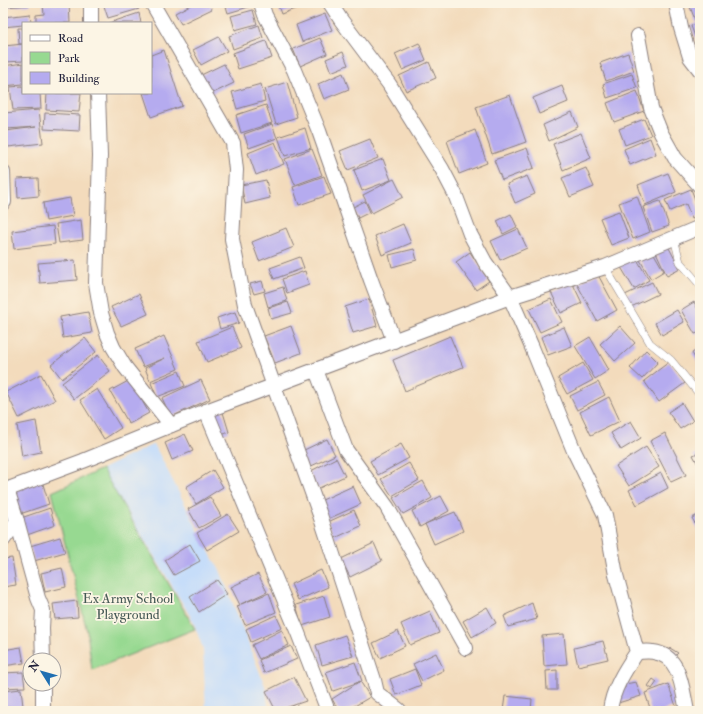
<svg xmlns="http://www.w3.org/2000/svg" width="703" height="714" viewBox="0 0 703 714" font-family="'IM FELL Double Pica',serif">
<rect width="100%" height="100%" fill="#fcf5e5"/>
<filter id="ink" filterUnits="userSpaceOnUse"><feTurbulence type="fractalNoise" baseFrequency=".025" numOctaves="2"/><feDisplacementMap in="SourceGraphic" scale="8" xChannelSelector="R" yChannelSelector="G"/><feConvolveMatrix kernelMatrix="1 2 1 2 8 2 1 2 1" color-interpolation-filters="sRGB"/></filter>
<filter id="wash" filterUnits="userSpaceOnUse"><feTurbulence type="fractalNoise" baseFrequency=".012" numOctaves="4" result="noise"/><feDisplacementMap in="SourceGraphic" scale="16" xChannelSelector="R" yChannelSelector="G"/><feGaussianBlur stdDeviation="0.9" result="paint"/><feColorMatrix in="noise" values="0 0 0 0 0 0 0 0 0 0 0 0 0 0 0 0 0 1.4 0 .05"/><feComposite in="paint" operator="in"/></filter>
<g filter="url(#wash)">
<rect width="100%" height="100%" fill="#f3dbbc"/>
<polygon fill="#c6ddf9" points="154,444 213,559 220,570 265,686 269,711 206,711 203,649 193,621 102,469"/>
<polygon fill="#97d991" stroke="#5c7e66" points="102,469 195,629 92,670 87,631 52,492"/>
<g id="blocks">
<g fill="#b5abef">
<polygon points="5,3 30,3 30,5 5,7"/>
<polygon points="58,3 69,3 70,23 36,23 36,15 44,14 43,5"/>
<polygon points="103,3 137,3 139,9 108,18"/>
<polygon points="194,3 210,3 212,9 181,24 175,13"/>
<polygon points="225,3 251,3 252,6 228,13"/>
<polygon points="277,3 311,3 281,14"/>
<polygon points="700,4 700,21 696,22 690,7"/>
<polygon points="253,10 257,24 235,30 231,16"/>
<polygon points="139,13 141,23 109,23"/>
<polygon points="30,14 31,23 23,23 23,25 3,27 3,17"/>
<polygon points="325,14 332,30 302,42 296,25"/>
<polygon points="700,22 700,40 697,42 691,26"/>
<polygon points="259,25 263,38 233,49 229,36"/>
<polygon points="18,28 23,28 23,44 19,44"/>
<polygon points="219,37 227,51 201,65 193,50"/>
<polygon points="320,38 327,54 300,66 293,49"/>
<polygon points="266,41 272,58 238,69 233,53"/>
<polygon points="419,43 426,60 402,70 395,54"/>
<polygon points="23,44 23,61 6,62 4,46"/>
<polygon points="164,50 182,106 151,117 143,93 151,93 151,55"/>
<polygon points="343,52 348,65 331,72 326,59"/>
<polygon points="628,53 634,71 606,81 600,63"/>
<polygon points="429,62 436,78 406,91 399,76"/>
<polygon points="23,63 23,84 4,86 3,66"/>
<polygon points="224,64 234,83 209,95 199,76"/>
<polygon points="343,73 349,89 324,99 318,84"/>
<polygon points="632,74 637,88 607,98 603,84"/>
<polygon points="287,82 297,117 276,124 265,89"/>
<polygon points="261,84 265,101 237,109 232,92"/>
<polygon points="23,86 23,93 40,93 41,109 13,110 10,87"/>
<polygon points="562,86 568,102 539,114 533,98"/>
<polygon points="637,91 644,111 614,122 607,103"/>
<polygon points="47,93 81,93 79,112 46,110"/>
<polygon points="510,95 526,142 492,154 476,107"/>
<polygon points="266,105 272,123 241,133 236,115"/>
<polygon points="39,110 43,143 8,147 6,131 36,127 6,129 4,113"/>
<polygon points="572,112 578,127 549,141 543,125"/>
<polygon points="45,113 80,115 79,131 44,129"/>
<polygon points="644,119 651,135 625,145 619,129"/>
<polygon points="272,124 277,138 249,148 244,134"/>
<polygon points="305,128 311,148 285,156 278,137"/>
<polygon points="475,130 487,163 459,174 447,141"/>
<polygon points="581,133 591,158 563,170 553,144"/>
<polygon points="650,138 656,154 630,165 624,149"/>
<polygon points="370,139 378,158 348,170 340,151"/>
<polygon points="275,142 284,164 256,175 248,153"/>
<polygon points="527,148 534,168 502,180 494,160"/>
<polygon points="312,149 322,175 295,185 285,159"/>
<polygon points="383,159 391,180 362,191 354,170"/>
<polygon points="586,168 594,187 570,197 562,178"/>
<polygon points="668,173 676,192 645,205 638,185"/>
<polygon points="324,176 331,194 299,205 293,187"/>
<polygon points="527,176 535,194 515,203 507,184"/>
<polygon points="38,178 39,196 18,198 17,179"/>
<polygon points="394,179 403,197 372,213 363,195"/>
<polygon points="266,180 270,198 245,204 241,185"/>
<polygon points="691,189 700,212 700,216 692,219 686,204 670,211 665,200"/>
<polygon points="637,196 650,232 633,239 619,203"/>
<polygon points="70,198 73,216 46,221 43,203"/>
<polygon points="365,201 370,212 358,218 353,207"/>
<polygon points="660,201 669,226 652,232 643,207"/>
<polygon points="619,211 629,238 611,245 600,218"/>
<polygon points="511,214 517,227 503,234 497,221"/>
<polygon points="81,220 83,240 59,243 56,224"/>
<polygon points="403,224 411,243 382,255 375,236"/>
<polygon points="53,226 55,244 14,249 12,231"/>
<polygon points="286,228 294,247 259,261 252,242"/>
<polygon points="518,229 527,248 500,260 491,241"/>
<polygon points="668,246 680,269 667,276 656,252"/>
<polygon points="414,249 417,260 392,267 389,255"/>
<polygon points="470,252 489,281 476,290 456,262"/>
<polygon points="653,252 664,271 651,279 640,260"/>
<polygon points="635,256 649,280 634,289 619,264"/>
<polygon points="300,257 304,268 274,279 270,268"/>
<polygon points="75,260 77,280 40,283 38,263"/>
<polygon points="305,271 309,285 287,293 282,279"/>
<polygon points="597,273 617,310 597,321 577,284"/>
<polygon points="262,281 265,291 254,294 250,284"/>
<polygon points="572,282 582,303 561,313 551,292"/>
<polygon points="652,282 658,294 631,307 625,295"/>
<polygon points="283,287 287,301 268,307 264,293"/>
<polygon points="139,294 148,314 121,326 111,307"/>
<polygon points="369,299 377,326 353,333 345,307"/>
<polygon points="551,299 562,322 540,332 529,309"/>
<polygon points="288,302 292,313 271,319 268,308"/>
<polygon points="694,302 700,313 700,332 695,334 681,310"/>
<polygon points="677,310 684,322 662,335 655,323"/>
<polygon points="88,312 92,333 63,338 60,317"/>
<polygon points="235,312 239,323 220,329 217,318"/>
<polygon points="291,326 301,353 275,363 264,336"/>
<polygon points="620,326 635,343 615,361 600,344"/>
<polygon points="232,327 241,348 207,362 198,341"/>
<polygon points="564,327 572,346 548,355 541,337"/>
<polygon points="164,336 178,369 150,381 145,368 165,358 143,367 135,349"/>
<polygon points="450,336 463,367 405,391 393,360"/>
<polygon points="590,337 609,370 595,379 575,346"/>
<polygon points="85,338 96,352 62,379 51,365"/>
<polygon points="700,348 700,367 692,353"/>
<polygon points="646,350 658,362 642,379 630,368"/>
<polygon points="98,355 110,371 74,399 62,383"/>
<polygon points="669,362 685,383 659,402 644,381"/>
<polygon points="583,363 593,380 567,394 558,378"/>
<polygon points="179,371 185,386 157,397 151,383"/>
<polygon points="41,374 55,400 19,418 6,392"/>
<polygon points="130,380 149,413 129,424 110,391"/>
<polygon points="201,380 210,399 171,417 162,398"/>
<polygon points="598,382 605,395 577,410 570,396"/>
<polygon points="97,389 121,428 104,439 80,400"/>
<polygon points="609,397 620,421 591,435 580,412"/>
<polygon points="682,403 693,421 680,429 668,412"/>
<polygon points="222,409 229,432 219,436 211,413"/>
<polygon points="36,421 41,452 22,456 17,425"/>
<polygon points="631,421 641,438 621,450 611,433"/>
<polygon points="665,433 686,475 671,482 650,441"/>
<polygon points="185,434 193,451 172,460 165,443"/>
<polygon points="327,439 335,455 307,468 300,452"/>
<polygon points="401,444 409,458 378,475 370,461"/>
<polygon points="646,447 659,467 629,486 616,466"/>
<polygon points="700,452 700,468 693,455"/>
<polygon points="336,458 345,476 317,489 309,472"/>
<polygon points="409,463 419,480 392,496 381,479"/>
<polygon points="213,470 223,487 196,504 186,487"/>
<polygon points="661,473 668,488 637,505 629,490"/>
<polygon points="42,481 49,504 20,514 12,491"/>
<polygon points="423,481 432,498 403,514 393,498"/>
<polygon points="353,486 361,504 328,519 320,501"/>
<polygon points="441,496 449,511 420,527 412,511"/>
<polygon points="210,497 221,516 199,528 188,509"/>
<polygon points="50,508 55,525 27,535 21,518"/>
<polygon points="354,510 361,526 335,538 328,522"/>
<polygon points="455,512 463,531 434,544 425,524"/>
<polygon points="228,514 239,531 207,550 197,533"/>
<polygon points="700,514 700,533 692,518"/>
<polygon points="60,537 65,552 34,561 30,546"/>
<polygon points="374,543 382,561 350,577 341,559"/>
<polygon points="190,544 200,561 174,575 165,560"/>
<polygon points="12,558 16,585 3,587 3,559"/>
<polygon points="62,568 66,587 45,592 41,573"/>
<polygon points="321,570 328,587 298,600 291,584"/>
<polygon points="258,574 267,592 241,604 269,593 276,612 245,625 237,606 240,605 231,587"/>
<polygon points="217,580 227,594 199,612 190,597"/>
<polygon points="324,596 330,617 302,626 296,605"/>
<polygon points="77,601 78,617 55,619 53,604"/>
<polygon points="532,603 537,619 508,627 504,616"/>
<polygon points="487,607 496,623 472,637 463,621"/>
<polygon points="430,611 439,633 410,645 401,624"/>
<polygon points="276,615 282,628 251,642 246,629"/>
<polygon points="282,630 289,645 259,659 252,645"/>
<polygon points="398,631 405,646 380,658 373,643"/>
<polygon points="564,634 567,664 544,666 542,636"/>
<polygon points="345,635 353,656 322,665 316,645"/>
<polygon points="603,641 608,659 578,666 574,648"/>
<polygon points="291,646 297,659 264,673 259,660"/>
<polygon points="21,647 24,663 3,666 3,650"/>
<polygon points="670,648 678,653 674,657 667,652"/>
<polygon points="436,653 444,670 422,681 413,664"/>
<polygon points="355,662 362,681 333,691 326,672"/>
<polygon points="415,669 421,685 396,695 390,679"/>
<polygon points="557,670 557,690 547,690 546,671"/>
<polygon points="23,672 25,687 3,688 3,673"/>
<polygon points="294,677 306,701 276,711 266,691"/>
<polygon points="653,679 657,682 652,689 648,686"/>
<polygon points="360,681 370,697 346,711 339,711 332,699"/>
<polygon points="636,682 641,696 618,703 618,689 625,688 625,684"/>
<polygon points="668,684 676,706 660,711 651,711 645,693"/>
<polygon points="21,689 23,706 3,708 3,691"/>
<polygon points="505,696 532,699 531,711 503,711"/>
</g>
</g>
</g>
<g filter="url(#ink)">
<use href="#blocks" fill-opacity="0" stroke="#8a7e7c" stroke-width="1"/>
<g fill="none" stroke-linecap="round" stroke-linejoin="round">
<defs>
<g id="service">
<polyline points="674,238 680,262 700,285"/>
<polyline points="605,267 650,343 671,360 700,395"/>
</g>
<g id="minor">
<polyline points="91,3 91,23"/>
<polyline points="152,3 233,143 236,170 232,239 245,305 320,515 374,680 377,693 399,710"/>
<polyline points="261,3 265,15 294,70 319,131 371,280 394,341"/>
<path d="M330,3l11,17 48,64 53,85 13,25 15,40 15,28 25,35 21,48 43,106 31,64 11,60 21,77c-12,18 -25,38 -27,59"/>
<polyline points="676,3 681,28 690,57 700,70"/>
<polyline points="638,36 651,108 661,133 675,158 700,186"/>
<polyline points="98,93 100,156 96,283 101,313 107,333 113,347 125,367 171,425"/>
<polyline points="3,172 4,202"/>
<polyline points="316,370 346,450 387,507 466,648"/>
<polyline points="206,411 298,633 328,711"/>
<polyline points="3,491 83,461 206,411 510,297 605,267 700,227"/>
<polyline points="17,521 38,598 43,610 42,628 43,660"/>
<polyline points="3,540 17,521 7,489"/>
<path d="M637,652c5,0 11,-1 16,0 28,3 29,37 34,59"/>
<polyline points="43,684 43,711"/>
</g>
</defs>
<use href="#service" stroke="#8a7e7c" stroke-width="8"/>
<use href="#minor" stroke="#8a7e7c" stroke-width="16"/>
<use href="#service" stroke="#fff" stroke-width="7"/>
<use href="#minor" stroke="#fff" stroke-width="14"/>
</g>
</g>
<g text-anchor="middle" stroke-width="3.5" stroke-linejoin="round" paint-order="stroke">
<g font-size="14" fill="#455955" stroke="#fcf5e5">
<text x="128" y="603">Ex Army School<tspan x="128" dy="16">Playground</tspan></text>
</g>
</g>
<rect width="703" height="714" fill="none" stroke="#fcf5e5" stroke-width="16"/>
<rect x="22" y="22" width="130" height="72" fill="#fcf5e5" stroke="#a5a1a1"/>
<rect x="30" y="35" width="20" height="6" fill="#ffffff" stroke="#a5a1a1"/>
<text x="58" y="42" font-size="12" fill="#22223b">Road</text>
<rect x="30" y="52" width="20" height="12" fill="#97d991" stroke="#a5a1a1"/>
<text x="58" y="62" font-size="12" fill="#22223b">Park</text>
<rect x="30" y="72" width="20" height="12" fill="#b5abef" stroke="#a5a1a1"/>
<text x="58" y="82" font-size="12" fill="#22223b">Building</text>
<g transform="translate(42 672) rotate(307)"><circle r="19" fill="#fcf5e5" stroke="#a5a1a1"/>
<path d="M0-3L7 15L0 10L-7 15Z" fill="#1f6fb2"/>
<text y="-6" font-size="11" font-weight="bold" text-anchor="middle" fill="#22223b">N</text>
</g>
</svg>
